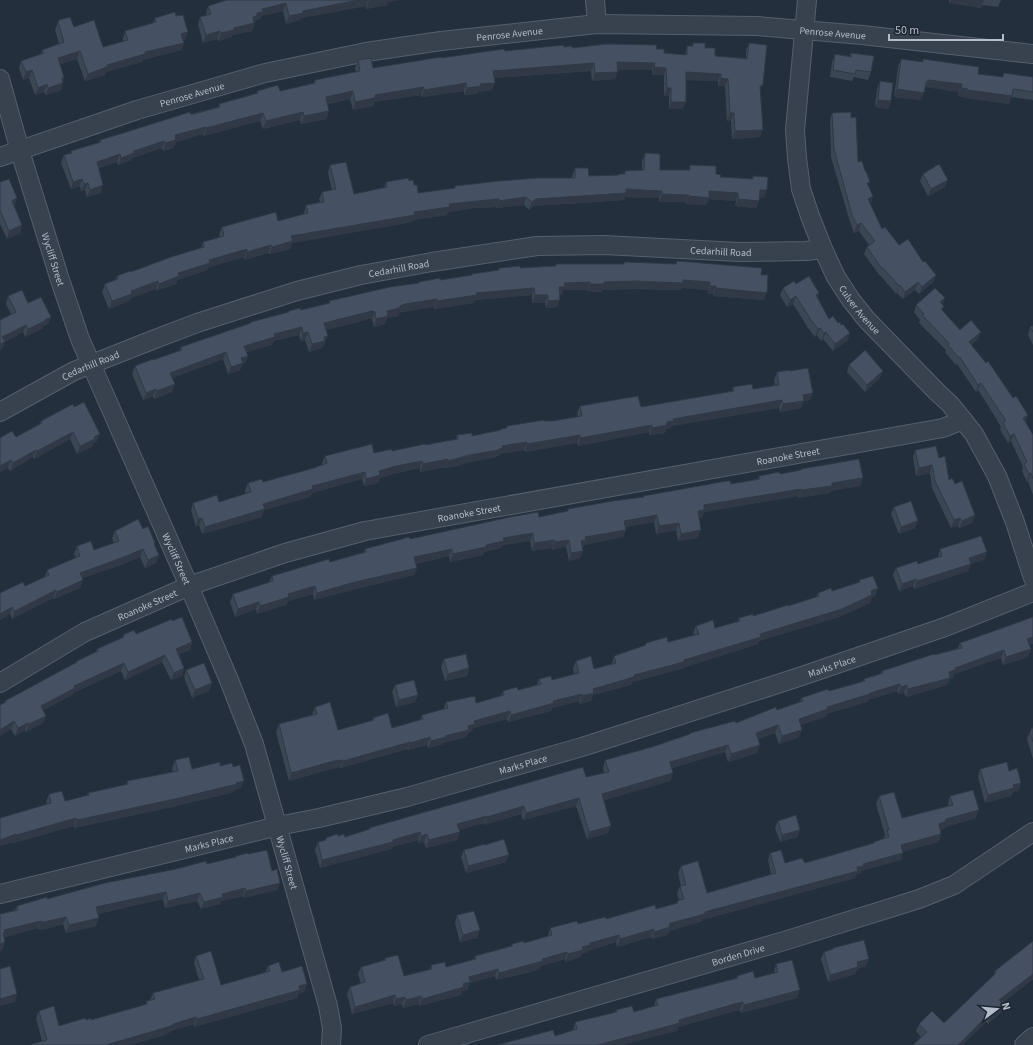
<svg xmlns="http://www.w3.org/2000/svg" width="1033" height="1045" viewBox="0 0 1033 1045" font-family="'Source Sans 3',sans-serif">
<rect width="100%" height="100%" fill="#242f3e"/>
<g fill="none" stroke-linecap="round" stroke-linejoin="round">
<defs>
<g id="street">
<polyline points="595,0 597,24"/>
<path id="s1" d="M807,0l-12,130 2,28 4,31 9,27 13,33 13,28 15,23 16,20 70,72 13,12 24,30 23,42 18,46 18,56"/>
<path id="s2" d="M0,79l20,72 40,129 20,59 109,247 40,94 25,64 74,262 4,22 -1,17"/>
<path id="s3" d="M0,157l137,-47 128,-37 101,-21 75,-11 156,-17 160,2 105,9 171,19"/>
<path id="s4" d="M0,412l74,-41 81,-32 42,-16 100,-32 64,-16 71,-13 105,-16 67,-1 135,7 67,-1 17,-2"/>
<path id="s5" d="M0,683l85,-51 104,-46 96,-33 80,-22 578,-103 20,-8"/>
<path id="s6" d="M0,894l278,-68 41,-8 88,-21 175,-50 217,-70 146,-50 88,-35"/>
<path id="s7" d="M428,1045l356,-104 135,-42 35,-14 79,-53"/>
<polyline points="1024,1045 1033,1037"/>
</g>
</defs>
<use href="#street" stroke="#565f6c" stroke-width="20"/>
<use href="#street" stroke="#38414e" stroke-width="18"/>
</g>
<g fill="#3b4654">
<polygon points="227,0 399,0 388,2 387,5 366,9 366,6 301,18 300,20 286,24 283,11 261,16 260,19 256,20 252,31 232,35 232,37 218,41 217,39 203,43 198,24 200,17 206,15 206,14 208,6"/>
<polygon points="948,0 1001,0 998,7 982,5 981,8 949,3 949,0"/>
<polygon points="176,16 185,40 183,40 184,43 181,50 143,60 142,62 106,72 105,75 85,81 77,59 60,64 64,77 61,90 46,95 44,92 35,95 29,78 23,80 19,68 21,61 41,54 42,50 59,44 55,30 58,22 74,27 103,47 123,42 123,38 125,31 153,23 155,18"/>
<polygon points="693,43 705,48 715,56 746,58 746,50 749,43 760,91 760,137 732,139 731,120 727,121 725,86 718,86 718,81 686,80 683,109 669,109 669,95 664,96 664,75 652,75 652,70 618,70 615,79 592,81 591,71 494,78 492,90 478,92 478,94 464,95 464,91 422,97 421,95 374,102 373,106 353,110 350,99 327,104 329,111 326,119 301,124 300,120 263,129 260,121 203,136 203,134 176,142 173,148 163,151 162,148 132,158 131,160 118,165 117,162 99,168 101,193 87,197 85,190 81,191 80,186 71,189 61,163 64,155 70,153 71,151 99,143 100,140 190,114 218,107 219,104 256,94 257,91 280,91 313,84 315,80 356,72 355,68 358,60 373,68 441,58 505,51 564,47 656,49 664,53 685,55 687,46 692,46"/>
<polygon points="851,53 871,72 868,80 854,77 852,81 830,77 832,62 835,54 850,56"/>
<polygon points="901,59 922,62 923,59 978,74 1002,77 1004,73 1033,77 1033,100 1011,97 1009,104 965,98 965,97 958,96 959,92 926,87 921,100 894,97 898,67"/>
<polygon points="880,81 891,101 888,109 875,107 877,89"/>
<polygon points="832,113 851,118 858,162 868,185 870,204 882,229 899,245 923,262 936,275 933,282 919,294 915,290 903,299 897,293 896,294 881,276 880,276 864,254 867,247 869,245 859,231 854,233 850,222 831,157 830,120"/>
<polygon points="645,153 660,170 689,170 690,165 716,174 720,177 752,179 753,176 764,198 759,197 759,201 756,208 735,206 736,201 708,199 706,205 686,204 686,202 659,202 659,198 625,197 624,200 533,206 529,210 524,205 496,208 496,207 474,208 448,212 447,215 413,220 412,222 292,243 290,249 269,254 268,253 244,260 244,257 209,267 207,270 177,280 176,284 156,291 156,289 131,298 129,301 109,309 102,292 105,284 115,280 117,276 201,248 203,242 220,237 219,235 222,227 278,221 304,214 304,213 306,205 320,202 319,199 322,192 332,190 328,173 330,165 354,194 384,188 386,182 409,181 414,185 418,193 454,188 455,186 572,178 572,176 575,168 589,176 618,175 619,174 624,174 625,171 642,170 642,161"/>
<polygon points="923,174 945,187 928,196 920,181"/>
<polygon points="0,182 15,206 14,206 22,225 20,233 7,239 0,224"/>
<polygon points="677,261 761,275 764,300 713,296 713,294 707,293 708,290 682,288 681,290 632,289 602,290 602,292 587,291 587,290 563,290 562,295 559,295 557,307 546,308 545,303 532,303 532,295 475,300 474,303 434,309 434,307 402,312 399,313 398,316 387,318 385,324 374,327 372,319 369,319 326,330 325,343 324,344 322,348 309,352 305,340 301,341 299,335 273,341 272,345 246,352 248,356 245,363 242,364 240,370 228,374 223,359 172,378 172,392 154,399 153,396 143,400 132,374 135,366 179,351 181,347 250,324 251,322 288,312 289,311 301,310 329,303 329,301 419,283 419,282 440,280 471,275 472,274 498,270 499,268 520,268 555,266 556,264 624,264 624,262 676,264"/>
<polygon points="796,284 817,298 829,319 841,325 850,333 847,341 833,351 823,339 821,341 817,335 815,337 808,328 793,304 787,307 780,295 783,288"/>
<polygon points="8,296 28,303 51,317 48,324 43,326 43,328 25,337 23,332 5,342 2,349 11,314 6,304"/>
<polygon points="945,298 942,305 944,306 942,310 960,330 978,339 971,345 1025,422 1033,435 1033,495 1028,481 1027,482 1022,471 1023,467 1011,441 1008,443 1000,430 1001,427 989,407 978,390 976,392 957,364 956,365 945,352 946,350 919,323 920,320 914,312 916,305"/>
<polygon points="1033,326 1033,345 1028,335 1030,327"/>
<polygon points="849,365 880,378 865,392 847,372"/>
<polygon points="790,371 810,400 804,401 801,408 780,412 779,408 672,426 671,428 666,429 665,433 649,435 649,432 578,446 577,443 525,452 524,450 500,454 500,456 497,456 496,457 466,463 457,466 445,468 445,467 420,472 420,468 393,474 380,478 378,483 364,486 362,479 312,493 310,497 264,510 262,517 202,534 199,525 196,527 191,510 193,503 219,502 246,494 245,491 248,483 263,482 314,468 323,465 322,463 325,456 374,453 392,451 456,439 457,435 472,436 501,430 501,429 505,429 507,426 552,421 578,417 577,413 580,406 641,407 732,391 733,387 753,389 775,385 774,380 777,372"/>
<polygon points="74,407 97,441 93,443 92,447 77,454 70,439 34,459 33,457 10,471 8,468 0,472 0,438 16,437 39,424 41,421"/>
<polygon points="915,450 939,458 949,480 955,484 975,515 972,523 959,528 958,526 951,528 932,488 930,473 916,476 913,457"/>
<polygon points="801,469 860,486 831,491 830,493 798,498 798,496 704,512 702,518 699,518 698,538 678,541 676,530 656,534 654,522 626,527 626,530 623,537 584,545 583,547 582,547 583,551 580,558 569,561 566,547 552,550 552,548 532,551 530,541 503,545 501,548 484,552 483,555 450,562 449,556 416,564 417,568 414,575 352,590 314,600 313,594 288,601 286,605 257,614 256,609 235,617 230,602 233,594 269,582 272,576 330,562 364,552 365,549 410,539 567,512 568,509 643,498 643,496 731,484 758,479 759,476 780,474 800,470"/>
<polygon points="894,507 915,528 899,534 891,514"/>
<polygon points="143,529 155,545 156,563 145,568 140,557 121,565 82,578 83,580 80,588 54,599 53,598 12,619 10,614 0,620 25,586 45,577 47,570 76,558 74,554 77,546 94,550 114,543 112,538 115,531"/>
<polygon points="940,549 984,560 971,564 968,571 914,589 913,586 899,591 893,575 896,568 918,564 938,557"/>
<polygon points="859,580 878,588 875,596 872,597 870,603 839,617 759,641 758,644 682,668 681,669 632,682 631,685 593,695 591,701 580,704 579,701 552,708 551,711 508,722 507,719 473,728 472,731 468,733 466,737 443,743 443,744 428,748 427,745 408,750 407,749 341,768 340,767 331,769 289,781 276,732 279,724 312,715 315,707 338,730 372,721 373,718 392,728 420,720 422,715 443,710 446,702 476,703 501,696 503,691 518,690 537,685 539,679 552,680 574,674 573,668 576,661 594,669 612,664 612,663 614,656 645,645 646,643 668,642 694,635 693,633 696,626 715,628 737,622 739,618 753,616 788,606 816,597 818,593 832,591 859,582"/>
<polygon points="172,621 192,642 190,650 179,654 184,668 182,676 171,680 162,662 125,680 121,671 73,693 72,695 43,710 43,723 26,732 25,730 15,736 11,729 4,703 5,701 76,663 77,661 95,653 97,649 123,637 123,635 136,634"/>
<polygon points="960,643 1029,645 1028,657 1003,665 1001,658 954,674 953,678 950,679 947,685 906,697 904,693 898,694 897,691 868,700 867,702 826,714 825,717 800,725 799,737 779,744 775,733 758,739 757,753 728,762 725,752 672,768 673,773 670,781 604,800 608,833 587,839 576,806 523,820 521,814 484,825 484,823 459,830 457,840 426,848 424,842 418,843 418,840 392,847 391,849 320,868 315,850 318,842 325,841 326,838 338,836 345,837 368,830 369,828 604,773 603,768 605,760 652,747 689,735 690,733 736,723 777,710 800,702 801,698 829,691 863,681 864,679 880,674 882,671 934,655 958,648"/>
<polygon points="444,659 469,668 467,676 445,681 441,667"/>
<polygon points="186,670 212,683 209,691 192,698 184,677"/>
<polygon points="395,685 418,695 415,702 396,707 392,692"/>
<polygon points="1033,728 1033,759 1027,739 1031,729"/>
<polygon points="175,760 192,769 220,766 241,788 234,790 234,792 172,807 74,828 74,826 13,843 13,842 0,846 0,818 47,805 46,802 49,794 65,801 87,796 88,793 126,785 127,781 173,772 172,768"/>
<polygon points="980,769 1009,771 1021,783 1018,791 1013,792 1011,796 985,803 978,777"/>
<polygon points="879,796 902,818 948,806 948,804 950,796 976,818 945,827 944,829 940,830 939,842 903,851 903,853 901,860 861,871 861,873 857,874 855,878 709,918 703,919 703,921 669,931 667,935 652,939 651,937 617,947 616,942 588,951 588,952 582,954 580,957 565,962 565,959 541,966 540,969 526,973 496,980 495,976 470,983 467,990 462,991 461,995 419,1006 419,1004 403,1008 402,1004 394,1006 393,1003 352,1014 347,994 350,987 361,984 358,974 361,967 384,960 385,958 404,976 430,969 431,965 446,967 474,959 475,956 511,946 512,944 524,943 548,936 550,928 606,919 656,909 677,903 677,901 679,900 677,894 680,886 681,886 678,873 681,866 707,893 771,874 768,860 770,853 785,863 805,863 873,843 874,842 884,838 885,835 876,804"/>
<polygon points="778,821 800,830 797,837 780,842 775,828"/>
<polygon points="485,845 506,862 466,873 461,857 464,850"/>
<polygon points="248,854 272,871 280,883 277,890 243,898 243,896 221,901 220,904 201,909 197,901 165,908 163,899 98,914 96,926 66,933 63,924 42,930 38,930 38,928 4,937 5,942 2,950 0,951 0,914 15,910 17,906 207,864 235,858 236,856"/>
<polygon points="457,915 477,938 460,942 455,923"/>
<polygon points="1033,941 1033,979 1002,1003 1003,1004 1001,1012 988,1024 986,1022 962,1045 913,1045 921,1037 916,1031 919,1024 944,1023 993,976 995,971"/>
<polygon points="833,948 866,966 858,969 855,974 828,982 821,959 824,952 832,950"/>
<polygon points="196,956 221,985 265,973 268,966 282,972 304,992 299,993 297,998 194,1027 194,1024 171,1031 170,1032 165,1035 129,1045 32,1045 32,1044 42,1041 36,1018 39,1011 59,1026 86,1020 91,1020 145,1005 147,1001 150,1000 153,993 199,980 194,963"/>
<polygon points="776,964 797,998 741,1013 740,1010 735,1011 678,1027 677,1031 555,1036 573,1031 573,1030 575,1022 615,1012 616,1010 634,1012 654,1006 656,999 736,978 737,976 755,978 774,973 774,972"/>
</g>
<g fill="#303945">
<polygon points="358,0 368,0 366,6 301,18 300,20 286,24 289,16 303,11"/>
<polygon points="377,0 399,0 388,2 387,5 366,9 369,1"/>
<polygon points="950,0 984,0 981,8 949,3"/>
<polygon points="286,3 283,11 261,16 260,19 256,20 252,31 232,35 232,37 218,41 221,33 234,28 253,17 262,9"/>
<polygon points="220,31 217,39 203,43 206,35"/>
<polygon points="188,32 185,40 179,42 181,34"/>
<polygon points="184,43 181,50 143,60 142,62 106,72 105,75 85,81 88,74 107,65 145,52"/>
<polygon points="80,51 77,59 55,66 58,58"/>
<polygon points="617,62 655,63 652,70 614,70"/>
<polygon points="594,63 591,71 491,78 493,71"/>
<polygon points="654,67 666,68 664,75 652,75"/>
<polygon points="32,70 29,78 23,80 26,72"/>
<polygon points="618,72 615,79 592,81 595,73"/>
<polygon points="686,72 721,74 718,81 683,80"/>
<polygon points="64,77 62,83 63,83 61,90 46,95 48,88 62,78"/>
<polygon points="721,78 728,79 725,86 718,86"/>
<polygon points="928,80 962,84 959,92 926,87"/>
<polygon points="466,83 464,91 422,97 424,90"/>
<polygon points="495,83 492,90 478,92 478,94 464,95 467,88 480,84"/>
<polygon points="47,84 44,92 35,95 38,88"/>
<polygon points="424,87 421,95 374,102 373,106 353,110 355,102 375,95"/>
<polygon points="667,88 671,88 669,95 664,96"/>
<polygon points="961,88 968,89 965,97 958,96"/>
<polygon points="897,89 924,93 921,100 894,97"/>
<polygon points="968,90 1012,96 1009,104 965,98"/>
<polygon points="353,91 350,99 323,104 326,97"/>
<polygon points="878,100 891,101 888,109 875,107"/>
<polygon points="671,102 686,102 683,109 669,109"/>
<polygon points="329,111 326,119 301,124 304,116"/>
<polygon points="303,112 300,120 263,129 266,121"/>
<polygon points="263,113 260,121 203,136 206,128"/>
<polygon points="730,113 734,113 731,120 727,121"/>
<polygon points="206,127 203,134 176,142 173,148 163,151 165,143 175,135"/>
<polygon points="763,130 760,137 732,139 735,131"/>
<polygon points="164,141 162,148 132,158 131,160 118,165 121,158 134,151"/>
<polygon points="120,154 117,162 94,169 97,162"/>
<polygon points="82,179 80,186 71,189 73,182"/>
<polygon points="948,180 945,187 928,196 931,189"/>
<polygon points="88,183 85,190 81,191 84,184"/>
<polygon points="103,185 101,193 87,197 90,190"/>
<polygon points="626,189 662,191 659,198 625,197 624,200 533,206 529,210 532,202 536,199"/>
<polygon points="760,190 767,190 764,198 757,197"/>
<polygon points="709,191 738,193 736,201 708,199 706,205 686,204 689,196"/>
<polygon points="662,194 689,195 686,202 659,202"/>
<polygon points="873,196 871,204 868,199"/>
<polygon points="526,197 524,205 496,208 499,201"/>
<polygon points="17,198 15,206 9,208 12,201"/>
<polygon points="499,199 496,207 474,208 448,212 447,215 413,220 412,222 292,243 290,249 269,254 272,247 291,236 414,212 449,204 477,201"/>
<polygon points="738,199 759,201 756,208 735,206"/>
<polygon points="861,223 859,231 854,233 857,225"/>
<polygon points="22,225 20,233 7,239 9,231"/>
<polygon points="271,245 268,253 244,260 247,252"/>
<polygon points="247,249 244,257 209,267 207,270 177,280 176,284 156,291 159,284 178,273 209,260"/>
<polygon points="936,275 933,282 919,294 922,287"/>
<polygon points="683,280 710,282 708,290 682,288 681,290 632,289 602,290 602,292 587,291 590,284 604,282"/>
<polygon points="158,281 156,289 131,298 129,301 109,309 112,301 131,291"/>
<polygon points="590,282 587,290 563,290 562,295 556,295 559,287 564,283"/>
<polygon points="918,282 915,290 903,299 905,292"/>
<polygon points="900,285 897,293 896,294 899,286"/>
<polygon points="710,286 716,286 713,294 707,293"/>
<polygon points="534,288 532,295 475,300 474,303 434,309 437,301 476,293"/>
<polygon points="716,288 767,293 764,300 713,296"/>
<polygon points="819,293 817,300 816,295"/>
<polygon points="535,295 548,295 545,303 532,303"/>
<polygon points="796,296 793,304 787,307 790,300"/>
<polygon points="945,298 942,305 940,302"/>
<polygon points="437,299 434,307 402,312 399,313 398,316 387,318 385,324 374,327 376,319 387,311 405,304"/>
<polygon points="560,300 557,307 546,308 548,301"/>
<polygon points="372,311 375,312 372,319 369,319 321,331 324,323"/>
<polygon points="51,317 48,324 43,326 43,328 25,337 28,329"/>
<polygon points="26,325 23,332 5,342 2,349 0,350 0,344 2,337"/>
<polygon points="302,327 299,335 273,341 272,345 242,353 244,346 274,334"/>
<polygon points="820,328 817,335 815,337 818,329"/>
<polygon points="308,332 305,340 301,341 303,333"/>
<polygon points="826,332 823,339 821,341 824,333"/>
<polygon points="981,332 978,339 966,349 969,342"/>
<polygon points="850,333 847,341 833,351 835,344"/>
<polygon points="328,336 325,343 324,344 322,348 309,352 312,344 324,337"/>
<polygon points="226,352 223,359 167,380 170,373"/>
<polygon points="248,356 245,363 242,364 240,370 228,374 231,367 241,358"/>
<polygon points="883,371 880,378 865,392 867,385"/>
<polygon points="981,383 978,390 976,392 978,385"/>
<polygon points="175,384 172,392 154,399 157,391"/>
<polygon points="156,389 153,396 143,400 146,393"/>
<polygon points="813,393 810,400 804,401 801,408 780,412 783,404 803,395"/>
<polygon points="782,400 779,408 672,426 671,428 666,429 665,433 649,435 652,428 673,419"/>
<polygon points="1028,415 1025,423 1023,418"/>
<polygon points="652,425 649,432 578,446 580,438"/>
<polygon points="73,432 70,439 34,459 37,451"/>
<polygon points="100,434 97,441 93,443 92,447 77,454 80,446 94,437"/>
<polygon points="1014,434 1011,441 1008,443 1010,436"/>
<polygon points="580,435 577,443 525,452 527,444"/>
<polygon points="527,442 524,450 500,454 500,456 497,456 496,457 466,463 457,466 445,468 448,461 499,449 502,446"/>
<polygon points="36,450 33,457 10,471 13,463"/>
<polygon points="448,459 445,467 420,472 423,464"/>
<polygon points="11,460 8,468 0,472 0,466"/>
<polygon points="422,461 420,468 393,474 380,478 378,483 364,486 366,479 379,471 396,466"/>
<polygon points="932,465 930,473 916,476 919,468"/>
<polygon points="365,472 362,479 312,493 310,497 264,510 262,517 202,534 205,527 263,504 312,486"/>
<polygon points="1031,473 1028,481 1027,482 1029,474"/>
<polygon points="863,478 860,486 831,491 830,493 798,498 801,490 832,483"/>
<polygon points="801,489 798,496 704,512 702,518 695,518 698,511 704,505"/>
<polygon points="657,515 654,522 622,528 624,521"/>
<polygon points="975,515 972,523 959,528 962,521"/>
<polygon points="202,518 199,525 196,527 198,519"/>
<polygon points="960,518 958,526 951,528 954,520"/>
<polygon points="918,521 915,528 899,534 901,527"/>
<polygon points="679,523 676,530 656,534 659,526"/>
<polygon points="626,530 623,537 584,545 583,547 578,548 581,541 585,537"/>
<polygon points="701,530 698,538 678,541 681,534"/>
<polygon points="533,533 530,541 503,545 501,548 484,552 483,555 450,562 453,554 486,545 503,538"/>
<polygon points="554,540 552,548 532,551 534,543"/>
<polygon points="569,540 566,547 552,550 555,542"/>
<polygon points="143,549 140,557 121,565 77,580 80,573"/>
<polygon points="452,549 449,556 411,565 414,557"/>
<polygon points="583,551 580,558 569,561 571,553"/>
<polygon points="987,552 984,560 971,564 968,571 914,589 917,581 969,558"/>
<polygon points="159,555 156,563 145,568 148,560"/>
<polygon points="417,568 414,575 352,590 314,600 317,593 355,582"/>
<polygon points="916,579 913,586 899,591 902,584"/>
<polygon points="83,580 80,588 54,599 57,592"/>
<polygon points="315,586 313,594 288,601 286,605 257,614 260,606 288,594"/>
<polygon points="878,588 875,596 872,597 870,603 839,617 759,641 758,644 682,668 681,669 632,682 631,685 593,695 591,701 580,704 582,696 593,689 634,675 684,660 760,634"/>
<polygon points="56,590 53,598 12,619 15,611"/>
<polygon points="259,602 256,609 235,617 238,609"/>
<polygon points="12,607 10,614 0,620 0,614"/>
<polygon points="1033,637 1033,644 1024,647 1027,639"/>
<polygon points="192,642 190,650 174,656 176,649"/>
<polygon points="1031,649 1028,657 1003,665 1006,657"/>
<polygon points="1004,650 1001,658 954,674 953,678 950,679 947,685 906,697 908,689 949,672 955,668"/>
<polygon points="165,655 162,662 125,680 128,672"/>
<polygon points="124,663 121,671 73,693 72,695 38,713 41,706 74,686"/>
<polygon points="184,668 182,676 171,680 174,673"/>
<polygon points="469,668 467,676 445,681 448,674"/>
<polygon points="212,683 209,691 192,698 195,690"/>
<polygon points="900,684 897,691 868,700 867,702 826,714 825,717 796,726 799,719 827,707"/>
<polygon points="907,685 904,693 898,694 901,687"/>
<polygon points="582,694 579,701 552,708 551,711 508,722 511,715 553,701"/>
<polygon points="418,695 415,702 396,707 399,700"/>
<polygon points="510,711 507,719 473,728 472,731 468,733 466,737 443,743 443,744 428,748 431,741 445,736 468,726 474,721"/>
<polygon points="46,716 43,723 26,732 29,724"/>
<polygon points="14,721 11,729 0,736 0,730"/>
<polygon points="28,723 25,730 15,736 18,728"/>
<polygon points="778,725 775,733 753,740 756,733"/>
<polygon points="802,730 799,737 779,744 782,736"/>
<polygon points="430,737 427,745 408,750 410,743"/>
<polygon points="410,742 407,749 341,768 343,761"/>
<polygon points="728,745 725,752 667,769 670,762"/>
<polygon points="760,745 757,753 728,762 731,754"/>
<polygon points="343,760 340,767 331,769 289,781 291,773 334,761"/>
<polygon points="673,773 670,781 599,802 602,794"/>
<polygon points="244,781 241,788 234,790 234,792 172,807 74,828 77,820"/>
<polygon points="1021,783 1018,791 1013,792 1011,796 985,803 988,795 1013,785"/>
<polygon points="579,798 576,806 523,820 526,813"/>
<polygon points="524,806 521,814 484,825 487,817"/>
<polygon points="979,810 976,818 945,827 944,829 936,831 939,824 946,819"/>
<polygon points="487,816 484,823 455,831 457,824"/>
<polygon points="76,818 74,826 13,843 16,835"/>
<polygon points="611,826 608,833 587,839 589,832"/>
<polygon points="800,830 797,837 780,842 782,835"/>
<polygon points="420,832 418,840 392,847 391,849 320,868 322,860"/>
<polygon points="460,832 457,840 426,848 429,840"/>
<polygon points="16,834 13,842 0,846 0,840"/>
<polygon points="427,834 424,842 418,843 421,836"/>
<polygon points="941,834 939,842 899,853 901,845"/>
<polygon points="903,853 901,860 861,871 861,873 857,874 855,878 709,918 703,919 703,921 668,931 667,935 652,939 654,932 671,923 712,910 857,867 863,864"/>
<polygon points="509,855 506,862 466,873 468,866"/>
<polygon points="280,883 277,890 243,898 246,891"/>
<polygon points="245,888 243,896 221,901 220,904 201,909 204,902 222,894"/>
<polygon points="166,892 163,899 93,915 96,907"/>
<polygon points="200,893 197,901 165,908 168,901"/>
<polygon points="66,917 63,924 42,930 38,930 41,922"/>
<polygon points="99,918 96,926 66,933 69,925"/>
<polygon points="41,921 38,928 3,938 0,941 4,930"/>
<polygon points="654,929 651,937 617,947 620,939"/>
<polygon points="480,930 477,938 460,942 463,935"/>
<polygon points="619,935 616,942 588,951 588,952 582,954 580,957 565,962 568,954 590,943"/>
<polygon points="5,942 2,950 0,951 0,944"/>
<polygon points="567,952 565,959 541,966 540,969 496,980 499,973"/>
<polygon points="869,959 866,966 858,969 855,974 828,982 830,975 857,962"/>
<polygon points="498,969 495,976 470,983 467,990 462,991 461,995 419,1006 422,999 463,984 469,977"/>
<polygon points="1033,974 1033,979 996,1007 999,1000"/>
<polygon points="307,984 304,992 299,993 297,998 194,1027 197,1019"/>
<polygon points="800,990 797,998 741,1013 744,1005"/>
<polygon points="17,994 15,1002 0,1006 0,999"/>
<polygon points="395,995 393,1003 352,1014 355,1007"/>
<polygon points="421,996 419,1004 403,1008 406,1000"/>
<polygon points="405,997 402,1004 394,1006 396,999"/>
<polygon points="743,1002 740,1010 735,1011 678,1027 677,1031 623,1045 598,1045 679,1020 738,1003"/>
<polygon points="1003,1004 1001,1012 988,1024 990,1016"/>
<polygon points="989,1014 986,1022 962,1045 958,1045"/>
<polygon points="196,1017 194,1024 171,1031 170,1032 165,1035 129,1045 106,1045 173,1024"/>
</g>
<g fill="#455162" stroke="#303945">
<polygon points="227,0 358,0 303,11 303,13 289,16 286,3 262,9 263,12 257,13 257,16 253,17 254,23 234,28 234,30 221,33 220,31 206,35 200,17 211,14 208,6"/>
<polygon points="369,0 377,0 369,1"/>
<polygon points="175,12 176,16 183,15 188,32 181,34 184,43 145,52 145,54 107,65 107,67 88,74 80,51 58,58 64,77 62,78 63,83 48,88 47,84 38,88 32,70 26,72 21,61 44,53 42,50 64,42 58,22 59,20 70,17 74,27 94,20 103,47 128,40 125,31 156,22 155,18"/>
<polygon points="693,43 705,43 705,48 715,48 715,56 747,59 749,43 767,45 763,84 762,86 760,86 763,130 735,131 734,113 730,113 728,79 721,78 721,74 686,72 686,102 671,102 671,88 667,88 666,68 654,67 655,63 617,62 618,72 595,73 594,63 493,71 495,83 480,84 481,86 467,88 466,83 424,90 424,87 375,95 375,98 355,102 353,91 326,97 329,111 304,116 303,112 266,121 263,113 206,128 206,127 175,135 176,140 165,143 164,141 134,151 134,153 121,158 120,154 97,162 103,185 90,190 88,183 84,184 82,179 73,182 64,155 72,153 71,151 101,142 100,140 120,134 190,112 190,114 194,114 220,107 219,104 258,93 257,91 278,85 280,91 315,83 315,80 360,71 358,60 371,58 373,68 441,57 441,58 504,49 505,51 564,45 564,47 572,46 572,48 607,44 657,45 656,49 664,49 664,53 687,55 687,46 693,46"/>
<polygon points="851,53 874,56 871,72 856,70 855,74 833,70 835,54 851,57"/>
<polygon points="901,59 923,62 923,59 979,67 978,74 1003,77 1004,73 1033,77 1033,92 1013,89 1012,96 968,90 968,89 961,88 962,84 928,80 927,82 926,82 924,93 897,89"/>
<polygon points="880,81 893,83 891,101 878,100"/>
<polygon points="851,112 851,118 856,117 858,162 862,161 865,171 866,171 870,182 867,183 873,196 868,199 882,229 885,227 899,245 908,239 923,262 925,261 936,275 922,287 918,282 905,292 900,285 899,286 883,268 882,269 867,247 875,241 861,223 857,225 852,215 834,149 832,113"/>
<polygon points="645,153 660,154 660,170 690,170 690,165 716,166 716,174 721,175 720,177 753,179 753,176 768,177 767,190 760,190 759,201 738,199 738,193 709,191 709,198 689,196 689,195 662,194 662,191 626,189 626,193 536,199 532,202 526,197 499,201 499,199 477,201 449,204 450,207 414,212 415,215 291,236 293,241 272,247 271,245 247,252 247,249 209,260 210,263 178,273 179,276 159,284 158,281 131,291 132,294 112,301 105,284 118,279 117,276 130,271 131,272 171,257 204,247 203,242 224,236 222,227 276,212 278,221 308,213 306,205 324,202 322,192 336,189 330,165 346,162 354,194 387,187 386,182 408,178 409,181 413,180 414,185 417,185 418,193 455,188 455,186 499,181 538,178 575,178 575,168 588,168 589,176 619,175 619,174 625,174 625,171 644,170"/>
<polygon points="939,164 948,180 931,189 923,174"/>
<polygon points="9,179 17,198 12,201 22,225 9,231 0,210 0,182"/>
<polygon points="677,261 762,268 761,275 768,275 767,293 716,288 716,286 710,286 710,282 683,280 683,283 635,281 604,282 604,284 590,284 590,282 564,283 565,287 559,287 560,300 548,301 548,295 535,295 534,288 476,293 477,295 437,301 437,299 405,304 400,306 400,308 387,311 388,316 376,319 375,312 372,311 324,323 328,336 324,337 325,341 312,344 308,332 303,333 302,327 274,334 275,337 244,346 248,356 241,358 243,363 231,367 226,352 170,373 175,384 157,391 156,389 146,393 135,366 153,359 153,360 182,350 181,347 251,323 251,322 289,312 289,311 300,308 301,310 330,303 329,301 390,287 419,283 419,282 440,278 440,280 472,275 472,274 499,270 499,268 520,266 520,268 556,266 556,264 624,264 624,262 676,264"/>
<polygon points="809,276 819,293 816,295 829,319 833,316 838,323 840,322 841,325 843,324 850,333 835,344 826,332 824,333 820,328 818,329 811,320 796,296 790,300 783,288 794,281 796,284"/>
<polygon points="935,288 945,298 940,302 944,306 941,309 960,330 971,320 981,332 969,342 986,363 988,361 1013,398 1016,396 1028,415 1023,418 1033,435 1033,479 1031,473 1029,474 1024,464 1027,462 1014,434 1010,436 1003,423 1006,421 981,383 978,385 960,357 959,358 948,345 949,343 922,315 924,314 916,305"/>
<polygon points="22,290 28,303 41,297 51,317 45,320 45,321 28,329 26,325 2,337 5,342 0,344 0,320 16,312 8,296"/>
<polygon points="1033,326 1033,332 1030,327"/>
<polygon points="865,350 883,371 867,385 849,365"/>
<polygon points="808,368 813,393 803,395 804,401 783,404 782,400 673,419 674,421 667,422 667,425 652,428 652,425 580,438 580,435 527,444 527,442 502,446 503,448 499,449 499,450 469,455 459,458 448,461 448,459 423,464 422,461 396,466 379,471 380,475 366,479 365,472 312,486 313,489 263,504 265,509 205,527 202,518 198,519 193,503 217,495 219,502 251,492 248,483 262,479 263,482 314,468 327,463 325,456 372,444 374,453 392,449 392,451 425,444 425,445 458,439 457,435 472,433 472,436 501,430 501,429 507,428 507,426 544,420 544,421 552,421 582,416 580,406 638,396 641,407 734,391 733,387 752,384 753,389 779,385 777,372 790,370 790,371"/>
<polygon points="84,402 100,434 94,437 95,439 80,446 73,432 37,451 36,450 13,463 11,460 0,466 0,438 12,431 16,437 42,423 41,421 73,404 74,407"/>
<polygon points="936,446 939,458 945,456 949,480 952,478 955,484 962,481 975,515 962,521 960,518 954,520 935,481 932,465 919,468 915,450"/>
<polygon points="859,459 863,478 832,483 832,486 801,490 801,489 704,505 704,510 698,511 701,530 681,534 679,523 659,526 657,515 624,521 626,530 585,537 586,540 581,541 583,551 571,553 569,540 555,542 554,540 534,543 533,533 503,538 504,541 486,545 486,547 453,554 452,549 414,557 417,568 355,582 317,593 315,586 288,594 289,597 260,606 259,602 238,609 233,594 273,581 272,576 329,559 330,562 366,552 365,549 409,537 410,539 510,517 538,512 539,517 568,511 568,509 613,501 644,497 643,496 727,481 730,481 731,484 760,479 759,476 779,472 780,474 801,470 801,469"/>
<polygon points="911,501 918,521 901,527 894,507"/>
<polygon points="138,519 143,529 148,526 155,543 154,544 159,555 148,560 143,549 124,557 80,573 83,580 57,592 56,590 15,611 12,607 0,614 0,593 23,582 25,586 49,575 47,570 80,556 77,546 91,541 94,550 119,541 115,531"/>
<polygon points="981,536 987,552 969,558 971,564 917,581 916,579 902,584 896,568 917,561 918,564 942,556 940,549"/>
<polygon points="873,576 878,588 871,591 872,595 842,609 760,634 761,637 684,660 684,662 634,675 634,677 593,689 594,693 582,696 582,694 553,701 554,703 511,715 510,711 474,721 475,724 468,726 469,730 445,736 446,737 431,741 430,737 410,743 410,742 343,761 343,760 334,761 291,773 279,724 317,714 315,707 330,702 338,730 374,720 373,718 388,713 392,728 423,719 422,715 448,708 446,702 475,696 476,703 504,695 503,691 517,687 518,690 541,684 539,679 551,676 552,680 579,673 576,661 591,656 594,669 616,663 614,656 646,645 646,643 667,637 668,642 699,634 696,626 713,620 715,628 740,621 739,618 753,614 753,616 788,605 788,606 819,596 818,593 831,588 832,591 860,582 859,580"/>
<polygon points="182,617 192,642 176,649 184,668 174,673 165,655 128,672 124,663 74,686 75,688 41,706 46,716 29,724 28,723 18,728 14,721 0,730 0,705 6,702 5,701 77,662 77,661 98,651 97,649 124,637 123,635 134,630 136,634 172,619 172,621"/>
<polygon points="1033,617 1033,637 1027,639 1031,649 1006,657 1004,650 955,668 955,670 949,672 950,678 908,689 907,685 901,687 900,684 870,693 870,694 827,707 828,709 799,719 802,730 782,736 778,725 756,733 760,745 731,754 728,745 670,762 673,773 602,794 611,826 589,832 579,798 526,813 524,806 487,817 487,816 457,824 460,832 429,840 427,834 421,836 420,832 393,840 393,842 322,860 318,842 326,840 326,838 337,834 338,836 344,834 345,837 370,829 369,828 583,767 586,777 609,772 605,760 652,747 690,734 690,733 735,721 736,723 776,707 777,710 803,701 801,698 828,689 829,691 865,681 864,679 883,673 882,671 934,654 934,655 962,648 960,643"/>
<polygon points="466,654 469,668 448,674 444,659"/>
<polygon points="204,663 212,683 195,690 186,670"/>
<polygon points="414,680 418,695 399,700 395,685"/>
<polygon points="1033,728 1033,742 1030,732 1031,731 1031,729"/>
<polygon points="189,757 192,769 220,762 220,766 232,763 233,767 240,765 244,781 236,783 237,784 175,799 77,820 76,818 16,835 16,834 0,840 0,818 51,803 49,794 62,791 65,801 89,795 88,793 128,784 127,781 178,771 175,760"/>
<polygon points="1007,762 1009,771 1017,768 1021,783 1013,785 1014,788 988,795 980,769"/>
<polygon points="973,790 979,810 946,819 946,821 939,824 941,834 901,845 903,853 863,864 864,866 857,867 858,871 712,910 705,912 705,914 671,923 669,924 670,927 654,932 654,929 620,939 619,935 590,943 590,945 582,947 583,950 568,954 567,952 542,959 543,961 528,965 499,973 498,969 469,977 470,982 463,984 464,987 422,999 421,996 406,1000 405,997 396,999 395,995 355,1007 350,987 365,982 361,967 386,960 385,958 398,955 404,976 432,969 431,965 445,962 446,967 476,959 475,956 512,946 512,944 524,941 524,943 552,935 550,928 577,921 578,924 605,917 606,919 655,905 656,909 678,903 677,901 684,899 680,886 686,885 681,866 698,861 707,893 776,873 770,853 781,850 785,863 802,858 805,863 874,843 874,842 889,837 887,830 889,830 879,796 894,792 902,818 953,805 950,796"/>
<polygon points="796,815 800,830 782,835 778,821"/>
<polygon points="504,839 509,855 468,866 464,850 485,844 485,845"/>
<polygon points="267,850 272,871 277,869 280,883 246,891 245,888 222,894 223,897 204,902 200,893 168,901 166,892 96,907 99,918 69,925 66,917 44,922 41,922 41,921 4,930 5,933 3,933 5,942 0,944 0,914 18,910 17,906 47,897 47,899 105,883 176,869 206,861 207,864 236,857 236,856 248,853 248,854"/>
<polygon points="474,911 480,930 463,935 457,915"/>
<polygon points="864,940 869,959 857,962 858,967 830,975 824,952 833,949 833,948"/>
<polygon points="1033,941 1033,974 999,1000 1003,1004 990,1016 989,1014 958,1045 913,1045 927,1032 919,1024 932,1011 944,1023 996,973 995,971"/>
<polygon points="211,951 221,985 270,971 268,966 279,962 282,972 302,966 307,984 299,986 300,990 197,1019 196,1017 173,1024 173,1025 168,1027 106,1045 32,1045 32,1044 47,1040 39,1011 54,1006 59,1026 85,1018 86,1020 91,1018 91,1020 147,1004 147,1001 155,999 153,993 204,979 196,956"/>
<polygon points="792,960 800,990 744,1005 743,1002 738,1003 679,1020 680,1023 598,1045 497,1045 553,1030 555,1036 577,1029 575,1022 617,1012 616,1010 632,1006 634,1012 658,1005 656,999 738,978 737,976 753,971 755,978 778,972 776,964"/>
<polygon points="10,966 17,994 0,999 0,969"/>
</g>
<g text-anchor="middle" stroke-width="3" stroke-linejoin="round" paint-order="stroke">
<g font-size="10" fill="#b4bcc9" stroke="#1d2633">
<text dy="4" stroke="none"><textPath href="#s3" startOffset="850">Penrose Avenue</textPath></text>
<text dy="4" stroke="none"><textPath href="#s3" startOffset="526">Penrose Avenue</textPath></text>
<text dy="4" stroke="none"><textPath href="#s3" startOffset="202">Penrose Avenue</textPath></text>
<text dy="4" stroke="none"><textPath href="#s4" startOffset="750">Cedarhill Road</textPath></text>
<text dy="4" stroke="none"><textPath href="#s2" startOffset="188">Wycliff Street</textPath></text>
<text dy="4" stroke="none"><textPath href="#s4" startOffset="426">Cedarhill Road</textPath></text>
<text dy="4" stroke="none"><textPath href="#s1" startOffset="325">Culver Avenue</textPath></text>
<text dy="4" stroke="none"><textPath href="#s4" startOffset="102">Cedarhill Road</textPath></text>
<text dy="4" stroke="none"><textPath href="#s5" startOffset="827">Roanoke Street</textPath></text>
<text dy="4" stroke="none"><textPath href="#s5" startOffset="503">Roanoke Street</textPath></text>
<text dy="4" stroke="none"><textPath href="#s2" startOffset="512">Wycliff Street</textPath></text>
<text dy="4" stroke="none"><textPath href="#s5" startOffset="167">Roanoke Street</textPath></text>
<text dy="4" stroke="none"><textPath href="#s6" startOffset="863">Marks Place</textPath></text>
<text dy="4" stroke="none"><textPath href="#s6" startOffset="539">Marks Place</textPath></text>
<text dy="4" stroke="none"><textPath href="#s6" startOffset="215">Marks Place</textPath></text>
<text dy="4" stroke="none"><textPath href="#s2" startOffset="836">Wycliff Street</textPath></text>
<text dy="4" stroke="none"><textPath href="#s7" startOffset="323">Borden Drive</textPath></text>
</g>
</g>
<g transform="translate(997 1009) rotate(74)" stroke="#1d2633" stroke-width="3" paint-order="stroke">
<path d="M0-3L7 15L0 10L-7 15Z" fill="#b4bcc9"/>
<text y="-6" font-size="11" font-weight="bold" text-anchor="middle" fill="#b4bcc9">N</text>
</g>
<path d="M889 34v6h114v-6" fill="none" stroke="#b4bcc9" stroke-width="2"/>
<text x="895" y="34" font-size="12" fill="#b4bcc9" stroke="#1d2633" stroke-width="3" paint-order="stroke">50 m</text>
</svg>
